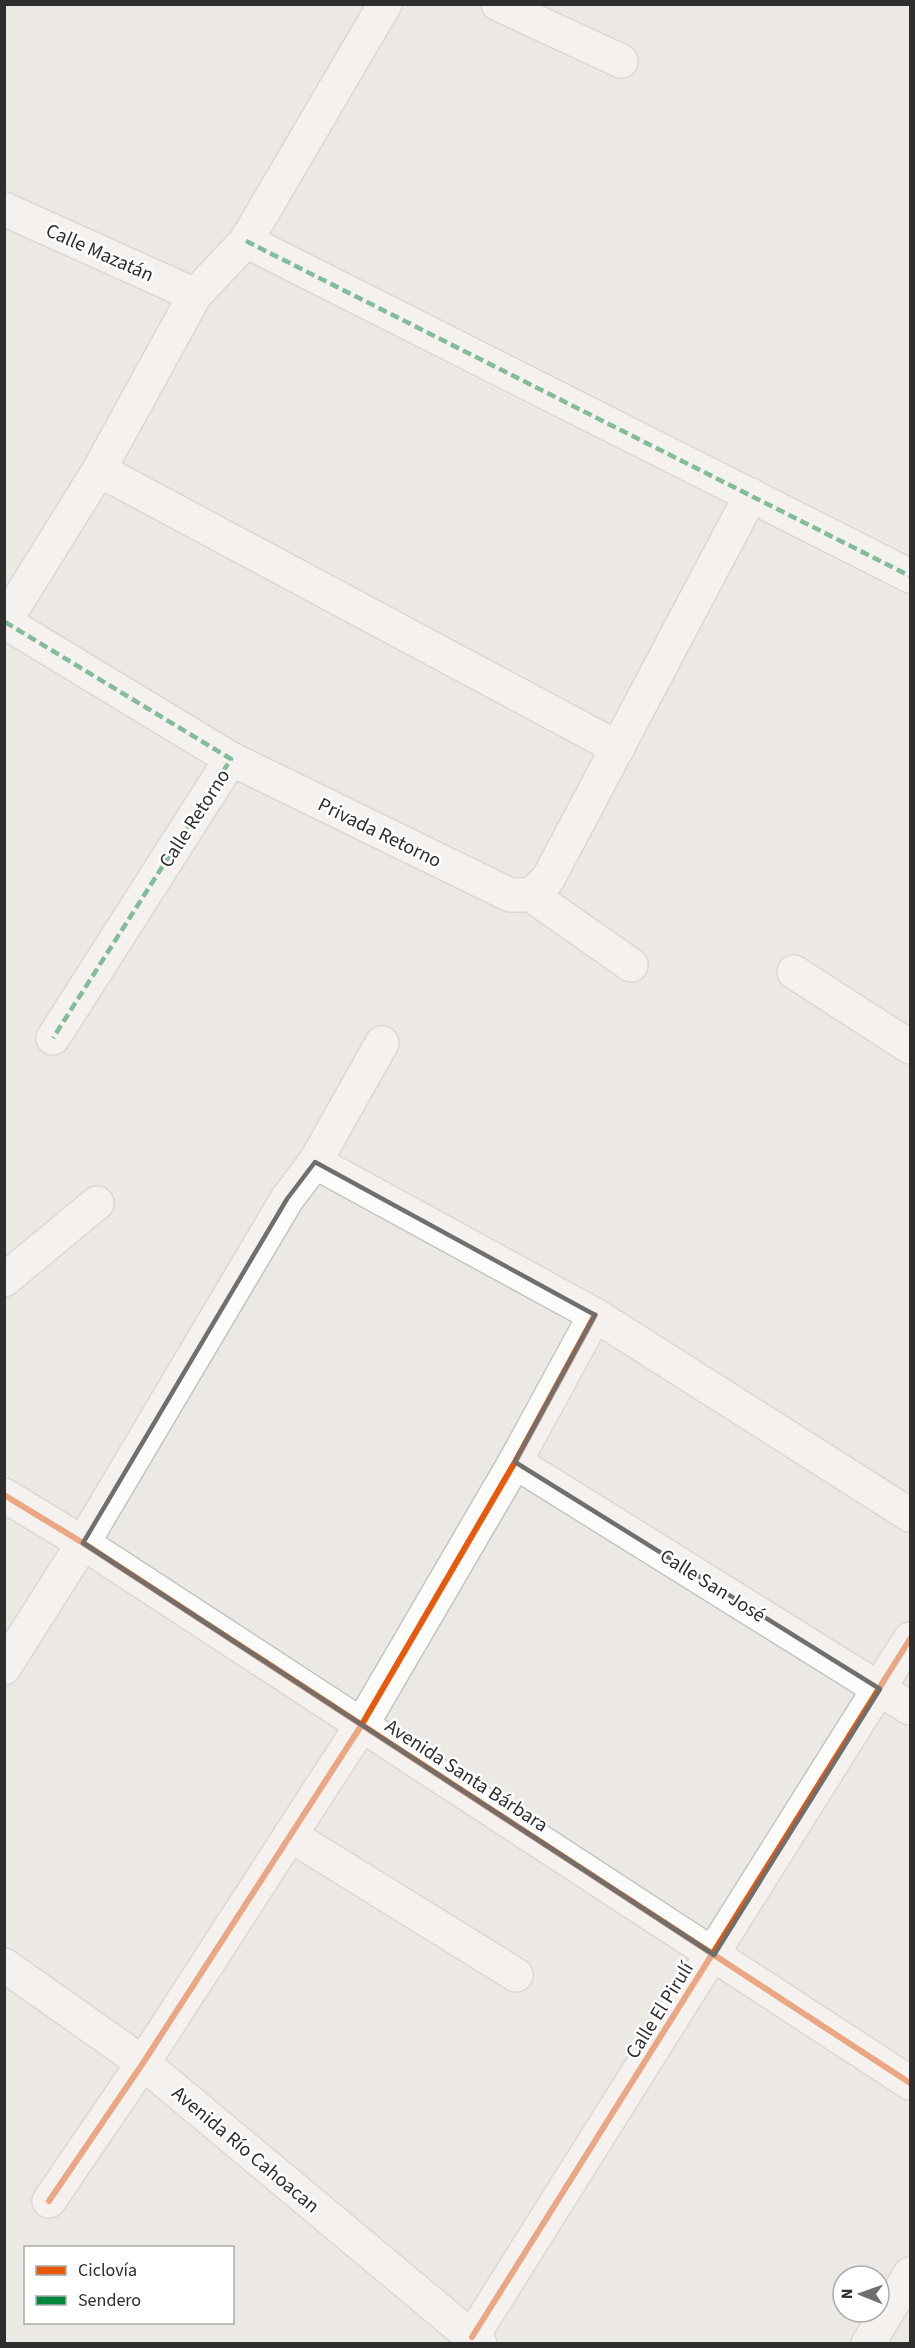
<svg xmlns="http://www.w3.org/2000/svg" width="915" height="2348" viewBox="0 0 915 2348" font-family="'Source Sans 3',sans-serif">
<rect width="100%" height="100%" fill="#ece8e4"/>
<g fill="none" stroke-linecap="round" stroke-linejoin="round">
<defs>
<g id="minor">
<polyline points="498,4 621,61"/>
<polyline points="4,209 195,295"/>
<polyline points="246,241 910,576"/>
<polyline points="99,470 618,748"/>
<polyline points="5,622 231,759 510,895 531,895"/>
<polyline points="4,623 99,470 195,295 246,241 385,4"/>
<polyline points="531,895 548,879 751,495"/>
<polyline points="531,895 631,965"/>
<polyline points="794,972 910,1047"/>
<polyline points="53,1038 231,759"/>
<polyline points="315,1162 595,1315 910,1515"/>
<polyline points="4,1280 97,1203"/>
<polyline points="515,1462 910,1708"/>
<polyline points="4,1495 83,1543 910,2083"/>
<polyline points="4,1668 83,1543 287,1199 315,1162 382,1043"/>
<polyline points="290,1835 516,1975"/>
<polyline points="4,1965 143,2063 480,2344"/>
<polyline points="49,2201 143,2063 361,1726 515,1462 595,1315"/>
<polyline points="472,2337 910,1639"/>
<polyline points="868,2344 910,2274"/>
</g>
</defs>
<use href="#minor" stroke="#c5c4c5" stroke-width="36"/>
<use href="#minor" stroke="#fcfcfb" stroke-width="33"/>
<g stroke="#00873e" stroke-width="4.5" stroke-dasharray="9 4.5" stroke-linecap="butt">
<polyline points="246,241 910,576"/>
<polyline points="5,622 231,759 53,1038"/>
</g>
<defs>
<g id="cycleway">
<polyline points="4,1495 83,1543 910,2083"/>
<polyline points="49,2201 143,2063 361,1726 515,1462 595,1315"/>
<polyline points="472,2337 910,1639"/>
</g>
</defs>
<use href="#cycleway" stroke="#fff" stroke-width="10"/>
<use href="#cycleway" stroke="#e8590c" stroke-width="6"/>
</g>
<path d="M0 0H915V2348H0ZM315,1162l280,153 -80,147 365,227 -166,266 -631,-412 204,-344z" fill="#ece8e4" fill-opacity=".55" fill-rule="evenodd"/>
<path fill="none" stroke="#706f6e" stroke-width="4.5" stroke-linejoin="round" d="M315,1162l280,153 -80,147 365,227 -166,266 -631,-412 204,-344z"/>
<g text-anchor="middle" stroke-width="5" stroke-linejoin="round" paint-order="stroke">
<g font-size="20" fill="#2e2e2e" stroke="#fff">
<text transform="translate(100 252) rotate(24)" y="7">Calle Mazatán</text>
<text transform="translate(194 818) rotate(-57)" y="7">Calle Retorno</text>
<text transform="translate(380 832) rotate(26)" y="7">Privada Retorno</text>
<text transform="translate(713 1585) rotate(32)" y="7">Calle San José</text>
<text transform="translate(467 1775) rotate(33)" y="7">Avenida Santa Bárbara</text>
<text transform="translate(659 2010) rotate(-58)" y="7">Calle El Pirulí</text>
<text transform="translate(246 2149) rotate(40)" y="7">Avenida Río Cahoacan</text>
</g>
</g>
<rect width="915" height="2348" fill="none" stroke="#2e2e2e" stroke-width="12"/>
<rect x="24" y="2246" width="210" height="78" fill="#ffffff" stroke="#ababab" stroke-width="1.5"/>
<rect x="36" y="2266" width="30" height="9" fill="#e8590c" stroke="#ababab" stroke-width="1.5"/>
<text x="78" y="2276" font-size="18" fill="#2e2e2e">Ciclovía</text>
<rect x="36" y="2296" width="30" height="9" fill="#00873e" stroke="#ababab" stroke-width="1.5"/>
<text x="78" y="2306" font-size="18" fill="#2e2e2e">Sendero</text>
<g transform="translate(861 2294) rotate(271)"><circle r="28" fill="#ffffff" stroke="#ababab" stroke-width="1.5"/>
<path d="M0-4.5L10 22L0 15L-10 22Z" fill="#706f6e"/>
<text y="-9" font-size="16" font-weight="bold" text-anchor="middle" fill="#2e2e2e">N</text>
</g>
</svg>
